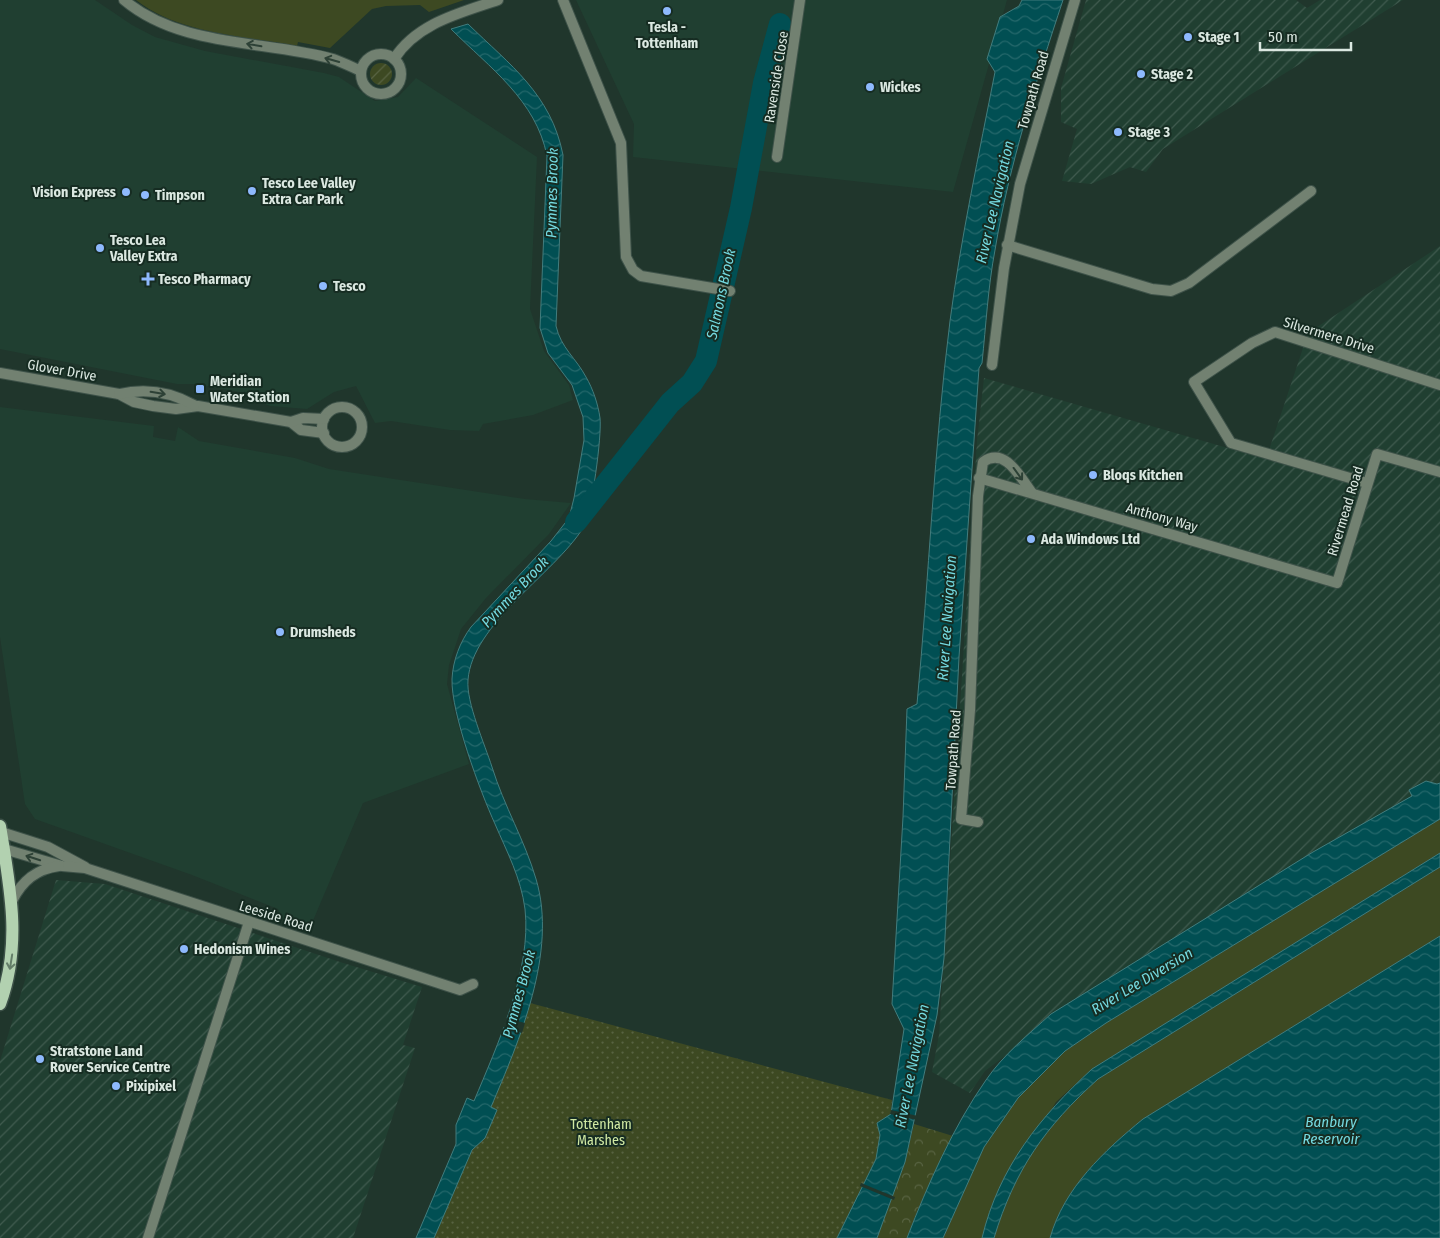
<svg xmlns="http://www.w3.org/2000/svg" width="1440" height="1238" viewBox="0 0 1440 1238" font-family="'Fira Sans Condensed',sans-serif">
<defs>
<pattern id="industrial-furrows" width="10" height="10" patternUnits="userSpaceOnUse" patternTransform="scale(1.25)"><rect width="10" height="10" fill="#203f31"/><path d="M-1 1l2-2M0 10L10 0M9 11l2-2" fill="none" stroke="#405b4f"/></pattern>
<pattern id="forest-crowns" width="20" height="18" patternUnits="userSpaceOnUse" patternTransform="scale(1.25)"><rect width="20" height="18" fill="#3d4922"/><path d="M2 6a3 3 0 1 1 6 0M12 15a3 3 0 1 1 6 0" fill="none" stroke="#586342"/></pattern>
<pattern id="park-dots" width="8" height="8" patternUnits="userSpaceOnUse" patternTransform="scale(1.25)"><rect width="8" height="8" fill="#3d4922"/><path d="M2 2h.1M6 6h.1" fill="none" stroke="#586342" stroke-width="1.8" stroke-linecap="round"/></pattern>
<pattern id="garden-furrows" width="10" height="10" patternUnits="userSpaceOnUse" patternTransform="scale(1.25)"><rect width="10" height="10" fill="#3d4922"/><path d="M-1 1l2-2M0 10L10 0M9 11l2-2" fill="none" stroke="#586342"/></pattern>
<pattern id="water-waves" width="16" height="10" patternUnits="userSpaceOnUse" patternTransform="scale(1.25)"><rect width="16" height="10" fill="#014f53"/><path d="M0 5q4-4 8 0t8 0" fill="none" stroke="#25686b"/></pattern>
</defs>
<rect width="100%" height="100%" fill="#20362c"/>
<g fill="#203f31">
<polygon points="0,0 95,0 132,25 155,37 205,51 324,73 339,77 375,101 398,97 416,78 537,157 530,309 544,351 569,385 573,400 533,415 483,424 479,431 450,430 391,421 375,423 356,386 334,392 307,409 270,406 263,403 262,396 196,384 177,384 0,349"/>
<polygon points="576,0 1007,0 953,192 633,157 634,124"/>
<polygon points="0,407 154,426 153,437 175,441 178,427 199,441 295,458 329,469 525,499 571,503 549,534 486,598 461,629 449,665 447,684 469,764 363,803 309,930 281,919 278,909 192,875 35,819 25,804 0,637"/>
</g>
<g fill="url(#industrial-furrows)">
<polygon points="1086,0 1296,0 1307,8 1320,0 1403,0 1163,149 1146,172 1130,167 1091,184 1062,181 1077,129 1061,122 1061,88"/>
<polygon points="1440,246 1440,784 1068,1009 985,1071 970,1093 932,1072 939,1035 977,441 984,378 1266,459 1308,333"/>
<polygon points="56,880 105,884 340,962 422,987 403,1045 415,1048 353,1238 0,1238 0,1061"/>
</g>
<g fill="#3d4922">
<path d="M136,0h328l-35,12 -9,-7 -34,1 -14,3 -42,39 -32,-6 -1,4c-52,-10 -118,-12 -161,-46z"/>
<polygon points="1440,819 1440,853 1092,1069 1056,1102 986,1223 982,1238 943,1238 984,1147 1018,1098 1065,1051 1106,1023"/>
<path d="M1440,867v69l-297,183c-39,32 -79,69 -93,119h-56c22,-70 50,-110 104,-159z"/>
</g>
<polygon fill="url(#forest-crowns)" points="914,1124 953,1136 918,1209 907,1238 877,1238 905,1162"/>
<polygon fill="url(#park-dots)" points="530,1003 892,1100 891,1114 877,1123 880,1135 876,1159 837,1238 434,1238 472,1150 485,1138 497,1110 490,1107 520,1034"/>
<circle fill="url(#garden-furrows)" cx="381" cy="74" r="11"/>
<g fill="url(#water-waves)" stroke="#427d7e">
<path d="M1022,0h41c-27,82 -54,165 -68,250 -7,37 -9,75 -13,113l-3,5 -20,289 -15,301 -7,57 -32,147 -28,76h-40l39,-79 4,-24 -3,-12 14,-9 13,-85 -12,-25 11,-187 4,-108 10,-5c12,-127 17,-256 33,-383 11,-84 29,-167 45,-249l-8,-13 13,-42 19,-11z"/>
<path d="M468,24c42,41 83,70 95,131l-7,171c5,22 20,32 30,51 7,12 12,27 14,41 2,17 -8,95 -17,110 -29,46 -111,96 -115,152 -2,22 17,65 24,87 12,39 33,74 44,112 22,73 -17,162 -45,228l6,3 -12,28 -13,12 -38,88h-18l40,-94v-19l11,-27 7,3c23,-55 58,-131 51,-192 -4,-31 -18,-57 -30,-85 -15,-33 -44,-111 -43,-145 1,-19 8,-37 19,-52l80,-86 18,-23 5,-20 10,-58 -1,-23 -11,-32 -24,-32 -8,-25 7,-172c-11,-56 -57,-88 -96,-127z"/>
<path d="M1426,781l11,3 3,-1v36l-334,204 -41,28 -47,47 -34,49 -41,91h-36c21,-54 46,-111 79,-158 17,-25 43,-46 65,-66l262,-162 99,-56 -3,-6z"/>
<path d="M1440,853v14l-342,212c-53,48 -83,90 -104,159h-12c17,-71 58,-121 110,-169z"/>
<path d="M1440,936v302h-390c14,-50 54,-87 93,-119z"/>
</g>
<g fill="#20362c">
<polygon points="506,1018 525,1023 522,1033 503,1027"/>
<polygon points="891,1110 918,1116 917,1120 890,1114"/>
<polygon points="861,1183 895,1197 894,1200 860,1186"/>
</g>
<g fill="none" stroke-linecap="round" stroke-linejoin="round">
<polyline stroke="#014f53" stroke-width="22" points="576,522 670,403 692,383 706,361 741,208 764,83 780,24"/>
<defs>
<g id="minor">
<path d="M124,0c57,48 141,40 209,59 9,3 19,8 28,12"/>
<polyline points="563,0 621,143 626,257 633,270 641,276 730,291"/>
<circle cx="381" cy="74" r="20"/>
<path d="M394,59c23,-36 66,-46 104,-59"/>
<polyline points="777,157 800,0"/>
<polyline points="1007,245 1152,289 1171,291 1189,283 1311,191"/>
<polyline points="992,365 1004,268 1020,184 1075,0"/>
<polyline points="0,373 119,394 134,402 153,406 176,409 198,406 291,422 301,430 324,433"/>
<path d="M119,394c26,-6 52,-2 75,11"/>
<circle cx="342" cy="427" r="20"/>
<polyline points="291,422 303,418 324,419"/>
<polyline points="979,478 1337,583 1377,454 1440,472"/>
<polyline points="1367,483 1231,443 1194,382 1252,343 1275,332 1440,385"/>
<path d="M978,822l-17,-3 9,-109 8,-214 5,-34c22,-16 37,15 49,31"/>
<polyline points="1,832 48,847 85,867"/>
<polyline points="4,849 62,866 85,868 460,990 473,984"/>
<path d="M12,901c10,-20 24,-32 47,-35"/>
<polyline points="148,1238 249,922"/>
</g>
<path id="primary" d="M0,826c10,61 22,118 0,178"/>
</defs>
<use href="#minor" stroke="#3e5249" stroke-width="12"/>
<use href="#primary" stroke="#3e5249" stroke-width="15"/>
<use href="#minor" stroke="#728171" stroke-width="10"/>
<use href="#primary" stroke="#b2d1b0" stroke-width="12"/>
</g>
<defs><path id="oneway-shaft" d="M-6 0H5M1.5-3L5.5 0L1.5 3" fill="none" stroke-width="1.6" stroke-linecap="round" stroke-linejoin="round" transform="scale(1.25)"/></defs>
<g stroke="#2d4136">
<use href="#oneway-shaft" transform="translate(254 45) rotate(-170)"/>
<use href="#oneway-shaft" transform="translate(332 60) rotate(-164)"/>
<use href="#oneway-shaft" transform="translate(158 393) rotate(9)"/>
<use href="#oneway-shaft" transform="translate(1018 474) rotate(54)"/>
<use href="#oneway-shaft" transform="translate(33 858) rotate(-162)"/>
</g>
<use stroke="#647e69" href="#oneway-shaft" transform="translate(11 962) rotate(99)"/>
<g fill="#8eb9fd" stroke="#162c22" stroke-width="2">
<circle cx="667" cy="11" r="5"/>
<circle cx="1188" cy="37" r="5"/>
<circle cx="1141" cy="74" r="5"/>
<circle cx="870" cy="87" r="5"/>
<circle cx="1118" cy="132" r="5"/>
<circle cx="252" cy="191" r="5"/>
<circle cx="126" cy="192" r="5"/>
<circle cx="145" cy="195" r="5"/>
<circle cx="100" cy="248" r="5"/>
<path d="M145.5 271.5h5v5h5v5h-5v5h-5v-5h-5v-5h5z"/>
<circle cx="323" cy="286" r="5"/>
<rect x="195" y="384" width="10" height="10" rx="2.5"/>
<circle cx="1093" cy="475" r="5"/>
<circle cx="1031" cy="539" r="5"/>
<circle cx="280" cy="632" r="5"/>
<circle cx="184" cy="949" r="5"/>
<circle cx="40" cy="1059" r="5"/>
<circle cx="116" cy="1086" r="5"/>
</g>
<g text-anchor="middle" stroke-width="4" stroke-linejoin="round" paint-order="stroke">
<g font-size="14" font-weight="bold" fill="#dbe8e1" stroke="#162c22" text-anchor="start">
<text x="667" y="32" text-anchor="middle">Tesla -<tspan x="667" dy="16">Tottenham</tspan></text>
<text x="1198" y="42">Stage 1</text>
<text x="1151" y="79">Stage 2</text>
<text x="880" y="92">Wickes</text>
<text x="1128" y="137">Stage 3</text>
<text x="262" y="188">Tesco Lee Valley<tspan x="262" dy="16">Extra Car Park</tspan></text>
<text x="116" y="197" text-anchor="end">Vision Express</text>
<text x="155" y="200">Timpson</text>
<text x="110" y="245">Tesco Lea<tspan x="110" dy="16">Valley Extra</tspan></text>
<text x="158" y="284">Tesco Pharmacy</text>
<text x="333" y="291">Tesco</text>
<text x="210" y="386">Meridian<tspan x="210" dy="16">Water Station</tspan></text>
<text x="1103" y="480">Bloqs Kitchen</text>
<text x="1041" y="544">Ada Windows Ltd</text>
<text x="290" y="637">Drumsheds</text>
<text x="194" y="954">Hedonism Wines</text>
<text x="50" y="1056">Stratstone Land<tspan x="50" dy="16">Rover Service Centre</tspan></text>
<text x="126" y="1091">Pixipixel</text>
</g>
<g font-size="14" fill="#dbe8e1" stroke="#162c22">
<text transform="translate(776 77) rotate(-81)" y="5">Ravenside Close</text>
<text transform="translate(1033 90) rotate(-74)" y="5">Towpath Road</text>
<text transform="translate(1329 335) rotate(17)" y="5">Silvermere Drive</text>
<text transform="translate(62 370) rotate(10)" y="5">Glover Drive</text>
<text transform="translate(1345 511) rotate(-73)" y="5">Rivermead Road</text>
<text transform="translate(1162 517) rotate(16)" y="5">Anthony Way</text>
<text transform="translate(953 750) rotate(-86)" y="5">Towpath Road</text>
<text transform="translate(276 916) rotate(17)" y="5">Leeside Road</text>
</g>
<g font-size="14" fill="#d1e9a3" stroke="#162c22">
<text x="601" y="1129">Tottenham<tspan x="601" dy="16">Marshes</tspan></text>
</g>
<g font-size="15" font-style="italic" fill="#74dae1" stroke="#162c22">
<text transform="translate(552 193) rotate(-89)" y="5">Pymmes Brook</text>
<text transform="translate(995 202) rotate(-77)" y="5">River Lee Navigation</text>
<text transform="translate(721 294) rotate(-78)" y="5">Salmons Brook</text>
<text transform="translate(515 592) rotate(-47)" y="5">Pymmes Brook</text>
<text transform="translate(947 618) rotate(-86)" y="5">River Lee Navigation</text>
<text transform="translate(1142 981) rotate(-31)" y="5">River Lee Diversion</text>
<text transform="translate(519 994) rotate(-75)" y="5">Pymmes Brook</text>
<text transform="translate(912 1066) rotate(-79)" y="5">River Lee Navigation</text>
<text x="1331" y="1127">Banbury<tspan x="1331" dy="17">Reservoir</tspan></text>
</g>
</g>
<path d="M1260 42v8h91v-8" fill="none" stroke="#dbe8e1" stroke-width="2.5"/>
<text x="1268" y="42" font-size="15" fill="#dbe8e1" stroke="#162c22" stroke-width="4" paint-order="stroke">50 m</text>
</svg>
